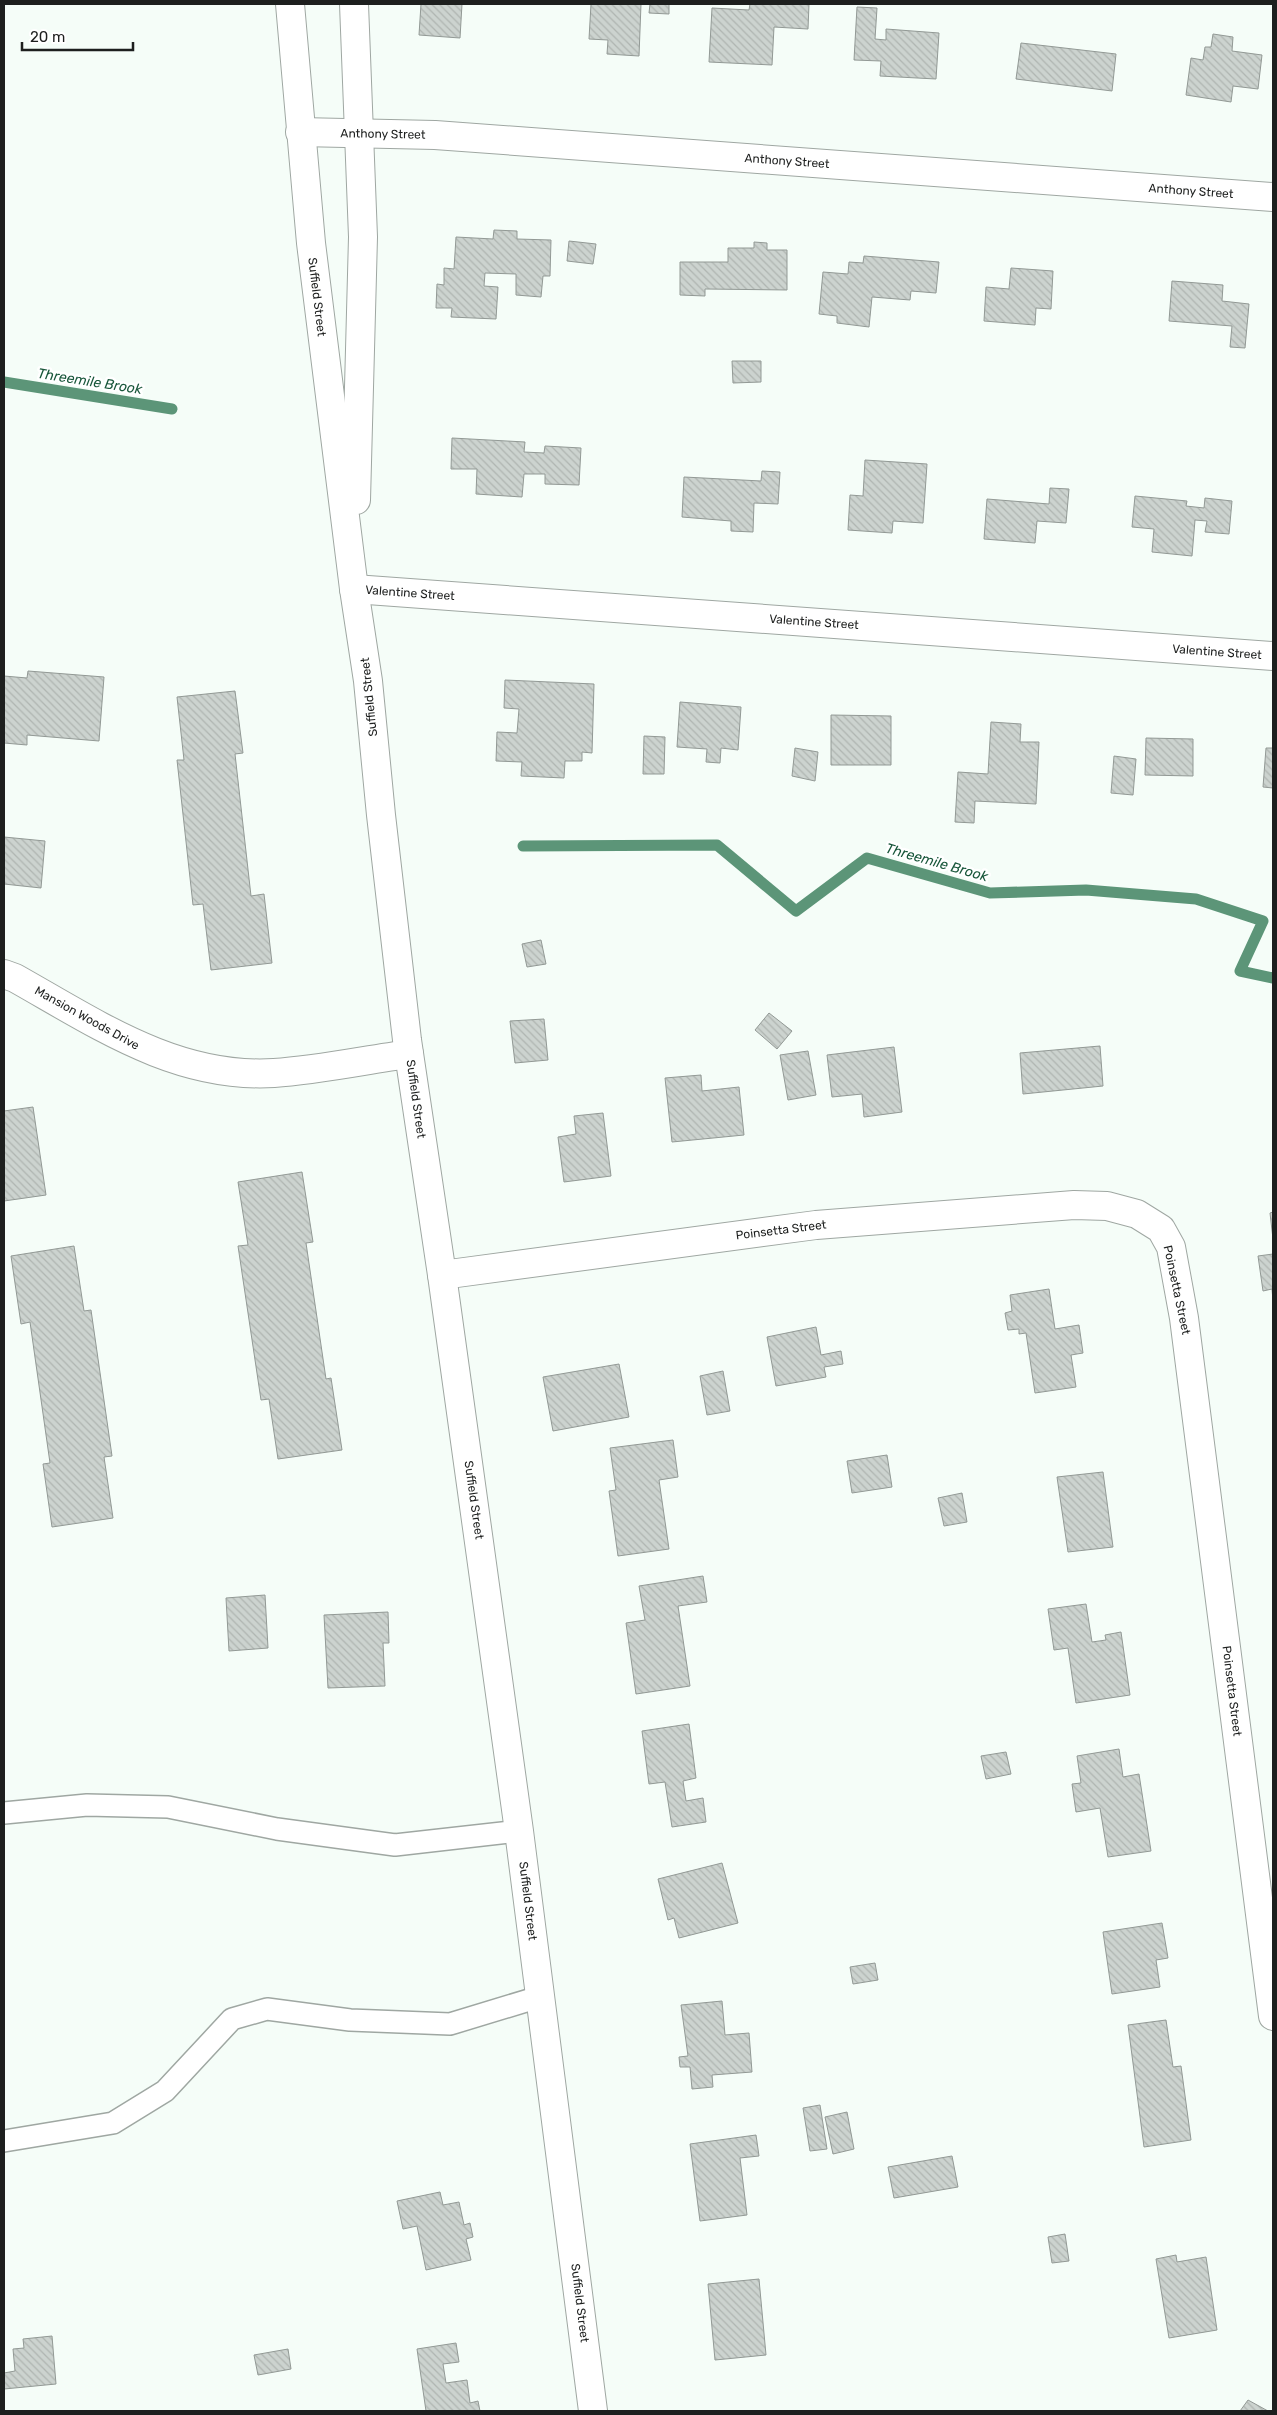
<svg xmlns="http://www.w3.org/2000/svg" width="1277" height="2415" viewBox="0 0 1277 2415" font-family="Rubik,sans-serif">
<defs>
<pattern id="building-back-hatch" width="6" height="6" patternUnits="userSpaceOnUse" patternTransform="scale(1.25)"><rect width="6" height="6" fill="#ccd3cf"/><path d="M-1 5l2 2M0 0l6 6M5-1l2 2" fill="none" stroke="#afb5b1"/></pattern>
</defs>
<rect width="100%" height="100%" fill="#f5fdf8"/>
<g fill="none" stroke-linecap="round" stroke-linejoin="round">
<g stroke="#5c9578" stroke-width="11">
<polyline points="4,382 172,409"/>
<polyline points="523,846 717,845 796,911 867,858 990,893 1086,890 1196,899 1263,921 1240,971 1273,978"/>
</g>
</g>
<g fill="url(#building-back-hatch)" stroke="#929995">
<polygon points="421,4 462,4 460,38 419,35"/>
<polygon points="591,4 641,4 639,56 607,54 608,40 589,39"/>
<polygon points="650,4 669,4 669,14 649,13"/>
<polygon points="750,4 809,4 808,29 774,27 772,65 709,62 712,8 749,10"/>
<polygon points="857,7 877,8 875,39 886,40 886,29 939,33 936,79 880,76 881,61 854,60"/>
<polygon points="1213,34 1233,37 1232,51 1262,55 1258,89 1233,86 1231,102 1186,95 1191,58 1203,60 1205,47 1211,47"/>
<polygon points="1021,43 1116,54 1112,91 1016,79"/>
<polygon points="494,230 517,231 517,239 551,240 550,276 543,276 541,297 516,295 516,274 485,273 484,286 498,287 496,319 451,317 452,308 436,308 437,284 444,285 444,268 454,269 456,237 493,239"/>
<polygon points="569,241 596,244 593,264 567,261"/>
<polygon points="754,242 767,243 767,250 787,250 787,290 705,289 705,296 680,295 680,262 728,262 728,248 754,248"/>
<polygon points="864,256 939,262 936,293 911,291 910,300 872,297 869,327 837,323 837,316 819,314 823,272 848,274 849,262 863,263"/>
<polygon points="1011,268 1053,271 1051,309 1036,308 1035,325 984,321 986,287 1009,289"/>
<polygon points="1172,281 1223,285 1222,301 1249,304 1245,348 1230,347 1232,326 1169,321"/>
<polygon points="732,361 761,361 761,382 733,383"/>
<polygon points="452,438 525,442 524,452 544,453 545,446 581,448 579,485 545,484 545,474 524,474 522,497 476,494 477,469 451,469"/>
<polygon points="865,460 927,464 923,523 893,521 892,533 848,530 850,495 863,496"/>
<polygon points="762,471 780,472 778,504 754,503 753,532 731,531 731,521 682,517 684,477 761,481"/>
<polygon points="1050,488 1069,489 1066,523 1037,521 1035,543 984,539 987,499 1049,504"/>
<polygon points="1135,496 1187,501 1186,506 1204,508 1205,498 1232,501 1229,534 1205,532 1207,521 1195,520 1192,556 1152,552 1154,529 1132,527"/>
<polygon points="28,671 104,677 99,741 27,735 27,745 4,743 4,676 27,678"/>
<polygon points="505,680 594,684 592,753 582,752 582,761 565,761 564,778 521,776 522,762 496,761 497,732 517,733 519,709 504,708"/>
<polygon points="235,691 243,753 235,754 251,896 264,894 272,963 211,970 203,904 193,905 177,760 184,760 177,697"/>
<polygon points="680,702 741,707 738,750 721,748 720,763 706,762 707,749 677,747"/>
<polygon points="831,715 891,716 891,765 831,765"/>
<polygon points="991,722 1021,724 1020,742 1039,742 1036,804 975,801 974,823 955,822 958,772 988,774"/>
<polygon points="644,736 665,737 664,774 643,774"/>
<polygon points="1146,738 1193,739 1193,776 1145,775"/>
<polygon points="795,748 818,752 815,781 792,776"/>
<polygon points="1266,748 1273,748 1273,788 1263,787"/>
<polygon points="1114,756 1136,759 1133,795 1111,793"/>
<polygon points="4,837 45,841 41,888 4,884"/>
<polygon points="541,940 546,964 527,967 522,944"/>
<polygon points="769,1013 792,1031 777,1049 755,1030"/>
<polygon points="544,1019 548,1060 515,1063 510,1021"/>
<polygon points="1100,1046 1103,1086 1023,1094 1020,1053"/>
<polygon points="894,1047 902,1112 864,1117 862,1094 832,1097 827,1055"/>
<polygon points="808,1051 816,1095 788,1100 780,1055"/>
<polygon points="701,1075 702,1091 739,1087 744,1135 672,1142 665,1078"/>
<polygon points="33,1107 46,1195 4,1201 4,1111"/>
<polygon points="603,1113 611,1176 564,1182 558,1137 576,1134 574,1116"/>
<polygon points="302,1172 313,1242 306,1243 326,1379 331,1378 342,1450 278,1459 269,1399 261,1400 238,1246 248,1245 238,1182"/>
<polygon points="1273,1212 1273,1239 1270,1213"/>
<polygon points="74,1246 84,1311 91,1310 112,1456 104,1457 113,1518 52,1527 43,1464 50,1463 30,1322 21,1324 11,1256"/>
<polygon points="1273,1254 1273,1301 1272,1289 1263,1291 1258,1256"/>
<polygon points="1049,1289 1055,1329 1079,1325 1083,1353 1071,1355 1076,1387 1035,1393 1026,1333 1019,1334 1019,1329 1008,1330 1005,1313 1012,1311 1010,1295"/>
<polygon points="816,1327 821,1355 841,1351 843,1364 824,1367 826,1377 776,1386 767,1337"/>
<polygon points="619,1364 629,1417 553,1431 543,1377"/>
<polygon points="723,1371 730,1411 707,1415 700,1376"/>
<polygon points="673,1440 678,1477 659,1480 669,1549 618,1556 609,1491 616,1490 610,1448"/>
<polygon points="887,1455 892,1487 852,1493 847,1461"/>
<polygon points="1103,1472 1113,1547 1068,1552 1057,1477"/>
<polygon points="962,1493 967,1522 944,1526 938,1498"/>
<polygon points="703,1576 707,1602 678,1606 690,1686 636,1694 626,1623 645,1620 639,1586"/>
<polygon points="265,1595 268,1648 229,1651 226,1598"/>
<polygon points="1086,1604 1092,1642 1106,1640 1105,1635 1121,1632 1130,1695 1076,1703 1068,1648 1054,1650 1048,1609"/>
<polygon points="388,1612 389,1643 383,1643 385,1686 328,1688 324,1615"/>
<polygon points="689,1724 696,1778 683,1781 686,1801 703,1798 706,1822 672,1827 665,1782 649,1784 642,1731"/>
<polygon points="1119,1749 1123,1777 1139,1774 1151,1851 1108,1857 1100,1808 1076,1812 1072,1784 1081,1783 1077,1756"/>
<polygon points="1006,1752 1011,1774 986,1779 981,1756"/>
<polygon points="722,1863 738,1923 679,1938 674,1918 668,1920 658,1879"/>
<polygon points="1162,1923 1168,1958 1156,1960 1160,1987 1112,1994 1103,1932"/>
<polygon points="875,1963 878,1980 853,1984 850,1967"/>
<polygon points="722,2001 725,2035 749,2033 752,2072 712,2075 713,2087 692,2089 690,2067 680,2067 679,2057 688,2056 681,2005"/>
<polygon points="1166,2020 1173,2067 1181,2066 1191,2140 1144,2147 1128,2025"/>
<polygon points="820,2105 827,2149 810,2151 803,2108"/>
<polygon points="847,2112 854,2149 833,2154 825,2117"/>
<polygon points="756,2135 759,2156 740,2158 747,2215 700,2221 690,2144"/>
<polygon points="952,2156 958,2187 894,2198 888,2167"/>
<polygon points="440,2192 443,2205 459,2202 464,2225 470,2223 473,2237 466,2239 471,2260 426,2270 417,2226 403,2229 397,2201"/>
<polygon points="1065,2234 1069,2261 1052,2263 1048,2237"/>
<polygon points="1176,2255 1177,2262 1206,2257 1217,2330 1169,2338 1156,2259"/>
<polygon points="759,2279 766,2355 715,2360 708,2284"/>
<polygon points="52,2336 56,2384 4,2389 4,2373 15,2371 13,2349 24,2348 23,2339"/>
<polygon points="456,2343 459,2362 443,2364 446,2383 467,2380 470,2403 478,2401 480,2411 426,2411 417,2349"/>
<polygon points="288,2349 291,2369 258,2375 254,2355"/>
<polygon points="1248,2400 1268,2411 1240,2411"/>
</g>
<g fill="none" stroke-linecap="round" stroke-linejoin="round">
<defs>
<g id="service">
<polyline points="4,1813 87,1805 168,1807 277,1829 395,1845 519,1831"/>
<polyline points="4,2141 113,2123 165,2091 232,2019 267,2009 350,2020 450,2024 539,1997"/>
</g>
<g id="minor">
<polyline points="300,132 435,135 1273,197"/>
<polyline points="354,589 1273,656"/>
<path d="M4,974l11,4c82,46 161,101 259,95 45,-3 91,-13 135,-19"/>
<polyline points="442,1275 816,1225 1074,1205 1107,1206 1137,1214 1161,1229 1171,1247 1184,1318 1273,2016"/>
</g>
<g id="secondary">
<polyline points="290,4 311,243 354,589 368,681 381,815 407,1040 442,1275 519,1831 593,2411"/>
<polyline points="354,4 363,237 356,500"/>
</g>
</defs>
<use href="#service" stroke="#9fa7a2" stroke-width="24"/>
<use href="#minor" stroke="#9fa7a2" stroke-width="30"/>
<use href="#secondary" stroke="#9fa7a2" stroke-width="30"/>
<use href="#service" stroke="#fff" stroke-width="21"/>
<use href="#minor" stroke="#fff" stroke-width="28"/>
<use href="#secondary" stroke="#fff" stroke-width="28"/>
</g>
<g text-anchor="middle" stroke-width="5" stroke-linejoin="round" paint-order="stroke">
<g font-size="12" fill="#1d1f1e" stroke="#fff">
<text transform="translate(383 134) rotate(1)" y="4">Anthony Street</text>
<text transform="translate(787 161) rotate(4)" y="4">Anthony Street</text>
<text transform="translate(1191 191) rotate(4)" y="4">Anthony Street</text>
<text transform="translate(317 297) rotate(83)" y="4">Suffield Street</text>
<text transform="translate(410 593) rotate(4)" y="4">Valentine Street</text>
<text transform="translate(814 622) rotate(4)" y="4">Valentine Street</text>
<text transform="translate(1217 652) rotate(4)" y="4">Valentine Street</text>
<text transform="translate(369 697) rotate(-96)" y="4">Suffield Street</text>
<text transform="translate(87 1018) rotate(29)" y="4">Mansion Woods Drive</text>
<text transform="translate(416 1099) rotate(82)" y="4">Suffield Street</text>
<text transform="translate(781 1230) rotate(-7)" y="4">Poinsetta Street</text>
<text transform="translate(1177 1290) rotate(78)" y="4">Poinsetta Street</text>
<text transform="translate(474 1500) rotate(82)" y="4">Suffield Street</text>
<text transform="translate(1232 1691) rotate(83)" y="4">Poinsetta Street</text>
<text transform="translate(528 1901) rotate(83)" y="4">Suffield Street</text>
<text transform="translate(580 2303) rotate(83)" y="4">Suffield Street</text>
</g>
<g font-size="14" font-style="italic" fill="#19573b" stroke="#fff">
<text transform="translate(90 381) rotate(9)" y="5">Threemile Brook</text>
<text transform="translate(937 862) rotate(16)" y="5">Threemile Brook</text>
</g>
</g>
<rect width="1277" height="2415" fill="none" stroke="#1d1f1e" stroke-width="10"/>
<path d="M22 42v8h111v-8" fill="none" stroke="#1d1f1e" stroke-width="2.5"/>
<text x="30" y="42" font-size="15" fill="#1d1f1e" stroke="#ffffff" stroke-width="4" paint-order="stroke">20 m</text>
</svg>
